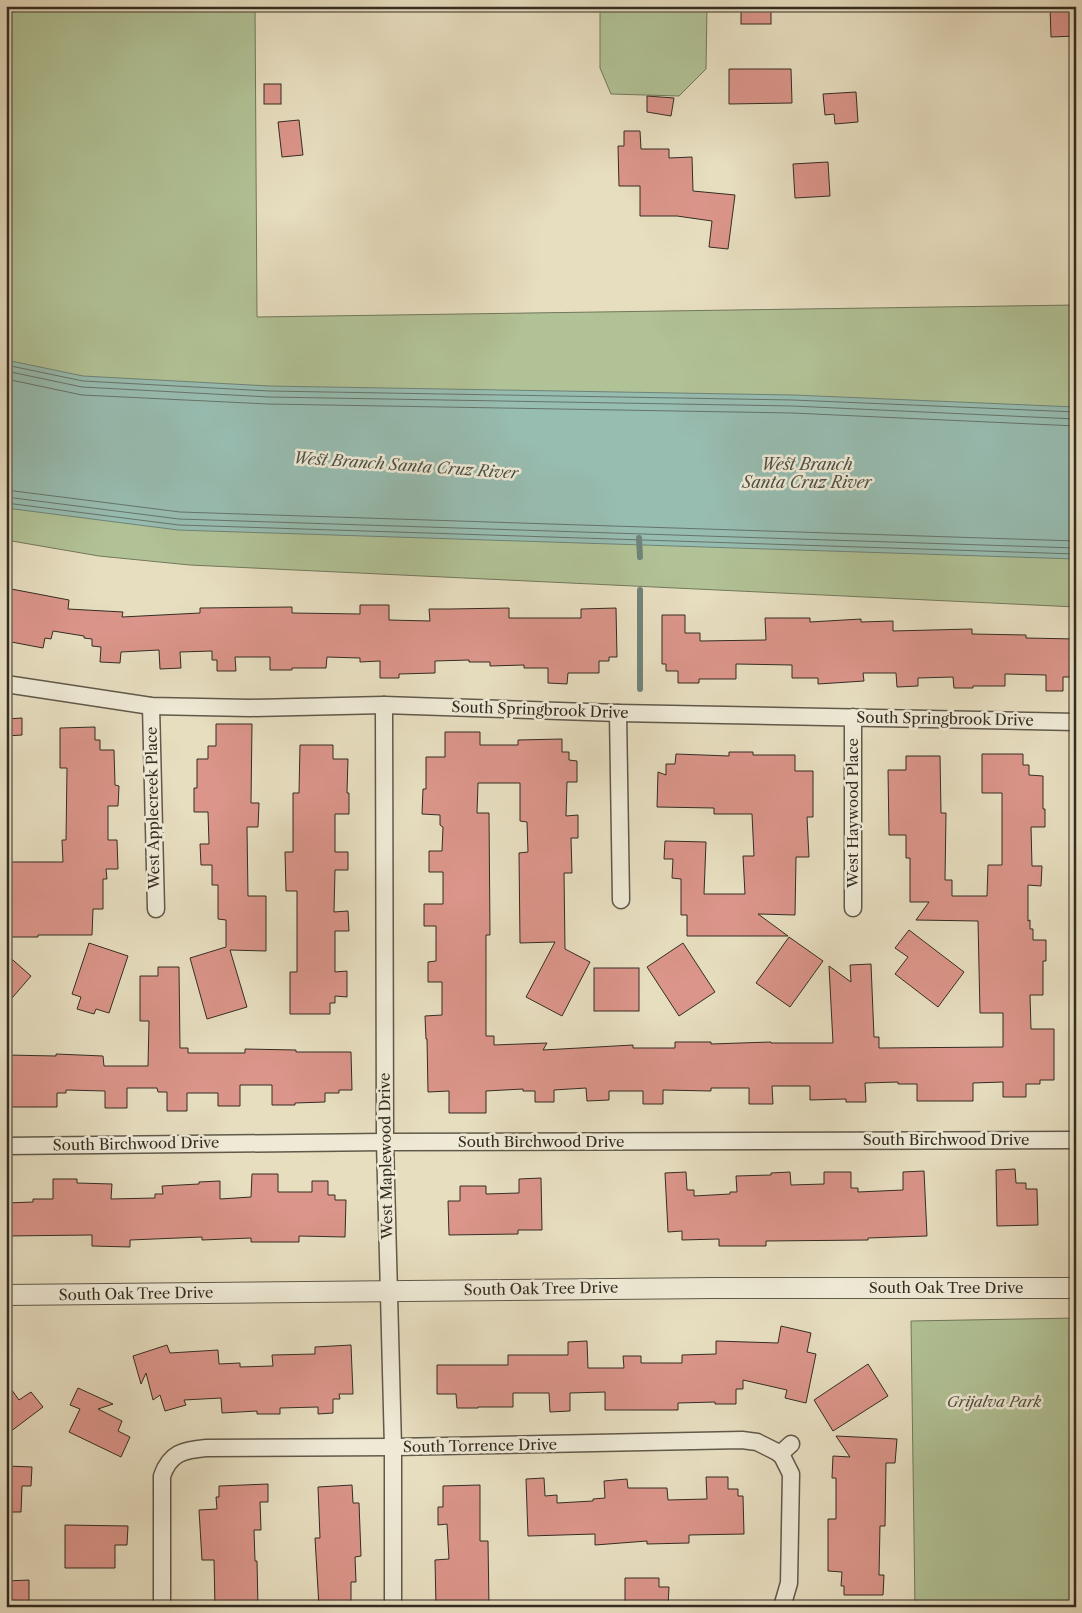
<svg xmlns="http://www.w3.org/2000/svg" width="1082" height="1613" viewBox="0 0 1082 1613" font-family="'Libre Caslon Text',serif">
<rect width="100%" height="100%" fill="#e7dec0"/>
<filter id="stains"><feTurbulence type="fractalNoise" baseFrequency=".004" numOctaves="4"/><feColorMatrix values="0 0 0 0 .2 0 0 0 0 .09 0 0 0 0 .02 0 0 0 .5 -.17"/></filter>
<radialGradient id="worn" r=".72"><stop offset=".6" stop-color="#630" stop-opacity="0"/><stop offset="1" stop-color="#630" stop-opacity=".3"/></radialGradient>
<g fill="#b1c296" stroke="#72785c">
<polygon points="6,6 255,6 257,317 1076,305 1076,607 190,565 99,556 6,540"/>
<polygon points="600,6 707,6 706,69 679,96 611,94 600,68"/>
<polygon points="1076,1318 1076,1607 915,1607 911,1321"/>
</g>
<polygon fill="#97bcb0" stroke="#6f8378" points="6,360 83,376 269,386 793,395 1076,407 1076,559 178,530 6,508"/>
<g fill="none" stroke-linecap="round" stroke-linejoin="round">
<g stroke="#66746a" stroke-width="1">
<polyline points="6,365 83,381 269,391 793,400 1076,412"/>
<polyline points="6,371 82,387 269,397 792,406 1076,419"/>
<polyline points="6,379 82,395 268,404 792,413 1076,426"/>
<polyline points="6,490 180,512 1076,541"/>
<polyline points="6,497 179,519 1076,548"/>
<polyline points="6,503 179,525 1076,554"/>
</g>
<g stroke="#6f8378" stroke-width="6">
<polyline points="639,538 640,557"/>
<polyline points="640,590 640,689"/>
</g>
</g>
<g fill="#db958a" stroke="#342d23">
<rect x="741" y="6" width="30" height="18"/>
<polygon points="1050,6 1076,6 1076,36 1051,37"/>
<polygon points="729,69 791,69 792,103 729,104"/>
<rect x="264" y="84" width="17" height="20"/>
<polygon points="856,92 858,122 835,124 834,114 825,115 823,94"/>
<polygon points="647,96 674,98 671,116 647,112"/>
<polygon points="299,120 303,155 282,157 278,122"/>
<polygon points="624,131 640,131 641,149 669,149 669,158 692,157 693,191 735,195 728,249 709,247 712,221 677,216 640,216 640,186 619,186 618,146 624,146"/>
<polygon points="828,162 830,196 795,198 793,164"/>
<polygon points="6,588 69,600 68,609 123,612 122,617 200,613 200,608 292,607 292,613 360,614 360,605 389,605 389,620 430,621 429,609 450,609 509,608 509,618 581,618 581,609 616,608 617,657 609,657 609,661 599,661 599,673 568,673 567,684 548,683 548,668 524,668 524,665 490,666 490,662 469,662 469,660 435,661 435,673 399,674 399,678 380,678 380,661 360,662 360,658 327,657 326,668 292,668 292,670 270,670 270,657 235,657 236,671 217,671 217,660 212,660 212,651 180,652 181,668 160,669 159,650 121,652 120,663 100,662 101,647 92,646 92,639 84,638 84,636 53,631 51,639 45,638 43,648 6,641"/>
<polygon points="662,615 685,615 685,633 700,633 700,641 766,640 765,618 810,618 810,622 861,619 861,622 893,621 893,631 972,629 972,634 1026,635 1026,638 1076,639 1076,673 1074,673 1073,677 1063,677 1063,691 1046,691 1046,675 1005,674 1005,686 973,686 973,688 954,688 953,677 918,678 918,686 897,687 896,673 863,673 864,681 818,684 818,678 792,678 792,665 736,664 736,679 699,679 699,683 678,683 678,671 666,671 666,664 662,664"/>
<polygon points="22,718 22,735 6,736 6,719"/>
<polygon points="216,724 252,724 251,803 259,803 258,827 247,827 248,896 266,896 266,951 230,950 247,1007 207,1019 190,958 226,947 226,920 218,919 218,885 212,885 212,865 201,865 200,844 209,844 208,812 194,812 194,788 197,788 197,759 208,759 208,746 216,746"/>
<polygon points="95,727 95,740 100,740 100,750 114,750 115,785 119,786 118,806 108,806 108,840 117,840 118,869 106,869 107,879 103,879 103,909 93,909 92,935 38,935 38,937 6,937 6,862 63,862 62,840 66,840 67,768 60,768 60,728"/>
<polygon points="445,732 480,732 480,745 518,745 518,740 562,739 562,752 569,752 569,760 577,761 577,782 567,782 566,816 578,815 578,838 571,838 572,873 564,873 565,949 590,962 562,1016 526,997 555,942 520,943 519,853 528,852 527,822 520,821 520,783 478,783 477,813 489,813 490,935 486,935 486,1036 494,1036 494,1045 547,1043 543,1050 633,1045 633,1048 675,1048 675,1042 711,1042 711,1044 771,1042 771,1043 833,1043 829,966 851,982 850,965 871,964 874,1037 879,1037 879,1048 1003,1047 1003,1013 980,1013 978,921 916,920 929,902 910,902 910,858 906,858 906,835 889,835 888,770 906,770 906,756 940,756 941,813 946,813 945,880 952,880 952,896 987,896 988,865 1002,865 1002,793 982,793 982,754 1023,754 1023,765 1029,765 1029,775 1043,776 1043,809 1045,809 1045,827 1031,827 1032,866 1042,866 1041,886 1028,885 1028,921 1030,920 1030,929 1033,929 1033,940 1046,940 1046,961 1043,961 1043,995 1030,995 1031,1029 1054,1029 1054,1080 1040,1080 1040,1084 1026,1084 1026,1097 1003,1097 1003,1082 973,1083 973,1101 917,1101 917,1084 898,1084 898,1082 865,1083 866,1102 846,1102 846,1099 810,1100 810,1086 772,1086 773,1104 749,1104 749,1088 711,1088 711,1091 663,1090 663,1104 643,1104 643,1091 609,1091 609,1100 587,1101 586,1088 554,1090 554,1102 535,1102 535,1091 523,1091 523,1089 486,1091 486,1113 449,1113 449,1091 428,1092 427,1039 426,1039 425,1016 442,1015 442,982 428,982 428,962 436,961 436,926 424,926 424,904 443,904 443,872 429,872 429,851 442,851 443,827 440,825 440,815 422,814 423,789 426,789 426,757 445,757"/>
<polygon points="300,745 333,745 333,759 348,759 347,793 349,793 349,814 335,814 335,852 348,852 348,870 335,870 334,912 348,911 349,931 335,931 335,972 347,971 347,997 335,996 335,1003 330,1003 330,1014 290,1014 290,972 297,972 297,891 286,891 285,852 293,852 293,793 299,793"/>
<polygon points="729,752 753,752 753,755 795,755 795,771 813,771 813,817 807,817 809,857 796,857 795,915 758,914 788,936 687,936 687,915 681,915 681,879 672,878 673,859 664,859 665,841 706,842 704,894 745,894 743,856 754,856 752,814 714,814 714,808 657,807 658,772 666,775 666,764 675,764 676,754 729,756"/>
<polygon points="909,930 964,972 938,1007 895,974 908,957 895,948"/>
<polygon points="789,937 823,961 790,1007 756,983"/>
<polygon points="89,943 128,956 109,1013 96,1009 94,1014 77,1009 81,997 72,994"/>
<polygon points="683,943 715,992 679,1016 647,967"/>
<polygon points="6,954 31,976 6,1005"/>
<polygon points="158,967 179,967 180,1048 188,1048 188,1053 245,1053 245,1049 296,1050 296,1052 351,1052 352,1090 339,1090 339,1093 325,1093 325,1102 295,1103 295,1105 272,1105 272,1085 240,1085 240,1106 218,1106 218,1093 187,1093 187,1111 167,1111 167,1092 158,1092 157,1088 127,1088 127,1108 105,1108 105,1091 66,1090 66,1093 57,1093 57,1107 6,1107 6,1055 56,1056 56,1054 103,1056 104,1066 148,1066 149,1021 140,1021 140,976 158,976"/>
<rect x="594" y="968" width="45" height="43"/>
<polygon points="1015,1169 1016,1183 1026,1183 1026,1189 1037,1189 1038,1225 997,1226 996,1170"/>
<polygon points="924,1171 927,1236 868,1238 868,1240 766,1241 766,1246 719,1246 719,1239 682,1240 682,1231 668,1232 665,1173 686,1172 687,1190 694,1190 694,1196 730,1194 730,1192 737,1192 736,1176 771,1175 771,1173 790,1172 791,1185 824,1184 824,1172 851,1172 851,1188 858,1188 858,1192 903,1190 903,1172"/>
<polygon points="252,1174 278,1174 278,1192 312,1192 312,1181 328,1181 328,1195 335,1195 335,1200 346,1200 345,1237 299,1236 299,1242 251,1242 251,1238 202,1240 202,1237 130,1240 130,1247 92,1246 92,1235 6,1236 6,1203 33,1202 33,1199 53,1199 53,1179 77,1179 77,1183 112,1184 111,1199 155,1198 155,1194 163,1194 162,1186 199,1184 199,1182 220,1181 220,1199 251,1197"/>
<polygon points="541,1178 542,1230 518,1230 518,1234 449,1235 448,1201 460,1201 460,1186 486,1186 486,1194 519,1193 519,1179"/>
<polygon points="781,1326 811,1333 807,1352 816,1354 806,1403 785,1398 787,1390 743,1380 743,1389 736,1389 736,1404 715,1404 715,1402 678,1403 678,1410 605,1410 605,1392 570,1393 570,1411 550,1412 549,1393 513,1393 513,1407 478,1407 478,1408 457,1408 456,1394 437,1394 437,1365 508,1365 508,1355 568,1355 568,1342 587,1341 588,1368 624,1368 623,1356 641,1356 641,1363 682,1363 682,1355 716,1354 716,1341 778,1343"/>
<polygon points="167,1345 170,1353 218,1350 219,1364 240,1363 240,1367 273,1366 272,1355 315,1354 315,1347 351,1345 353,1394 339,1394 340,1399 333,1399 333,1413 318,1414 318,1407 280,1408 280,1414 257,1414 257,1411 222,1413 221,1398 184,1400 186,1405 165,1411 160,1395 153,1400 146,1373 141,1384 133,1356"/>
<polygon points="868,1364 888,1396 833,1431 814,1400"/>
<polygon points="6,1382 19,1400 31,1392 43,1407 6,1435"/>
<polygon points="78,1388 113,1404 98,1409 122,1421 118,1431 130,1437 121,1457 69,1432 80,1409 70,1405"/>
<polygon points="836,1436 897,1439 895,1463 886,1463 885,1526 880,1526 879,1575 884,1575 883,1595 844,1595 844,1586 841,1586 842,1572 828,1571 828,1519 836,1519 836,1478 832,1478 833,1456 850,1457"/>
<polygon points="6,1466 32,1467 31,1486 22,1486 21,1512 6,1512"/>
<polygon points="706,1477 728,1477 728,1489 738,1489 738,1496 743,1496 744,1534 689,1535 689,1543 647,1544 647,1541 595,1545 595,1534 528,1536 526,1479 544,1478 545,1496 557,1495 557,1503 593,1501 593,1499 605,1498 604,1481 627,1479 628,1488 667,1488 668,1500 707,1499"/>
<polygon points="268,1484 268,1502 260,1502 261,1530 254,1530 255,1561 257,1561 258,1607 215,1607 214,1560 202,1560 199,1510 217,1509 216,1497 219,1497 219,1486"/>
<polygon points="352,1485 353,1503 359,1503 361,1556 355,1557 356,1582 351,1582 351,1607 319,1607 315,1538 320,1538 318,1487"/>
<polygon points="480,1485 480,1541 488,1541 489,1607 436,1607 435,1560 449,1559 447,1524 438,1525 438,1507 443,1507 443,1486"/>
<polygon points="65,1525 128,1526 127,1545 115,1545 115,1568 65,1568"/>
<polygon points="625,1578 659,1578 659,1587 669,1587 668,1607 625,1607"/>
<polygon points="29,1580 29,1607 6,1607 6,1581"/>
</g>
<g fill="none" stroke-linecap="round" stroke-linejoin="round">
<defs>
<g id="minor">
<polyline points="6,684 151,706 250,708 384,705 618,713 1076,722"/>
<polyline points="384,705 385,1142 393,1447 393,1607"/>
<polyline points="151,706 156,909"/>
<polyline points="618,713 621,900"/>
<polyline points="853,717 853,908"/>
<polyline points="6,1146 385,1142 1076,1140"/>
<polyline points="780,1454 791,1444"/>
<path d="M162,1607v-131c8,-23 21,-26 44,-28l187,-1 349,-7 15,2 20,10 5,4 9,18 -2,109 -7,24"/>
</g>
<polyline id="tertiary" points="6,1295 712,1288 1076,1288"/>
</defs>
<use href="#minor" stroke="#61594a" stroke-width="19"/>
<use href="#tertiary" stroke="#61594a" stroke-width="22"/>
<use href="#minor" stroke="#efead6" stroke-width="16"/>
<use href="#tertiary" stroke="#efead6" stroke-width="20"/>
</g>
<g text-anchor="middle" stroke-width="5" stroke-linejoin="round" paint-order="stroke">
<g font-size="15" fill="#342d23" stroke="#efead6">
<text transform="translate(540 710) rotate(2)" y="5">South Springbrook Drive</text>
<text transform="translate(945 719) rotate(1)" y="5">South Springbrook Drive</text>
<text transform="translate(153 808) rotate(-91)" y="5">West Applecreek Place</text>
<text transform="translate(853 813) rotate(-90)" y="5">West Haywood Place</text>
<text x="946" y="1145">South Birchwood Drive</text>
<text x="541" y="1147">South Birchwood Drive</text>
<text transform="translate(136 1144) rotate(-1)" y="5">South Birchwood Drive</text>
<text transform="translate(386 1156) rotate(-91)" y="5">West Maplewood Drive</text>
<text x="946" y="1293">South Oak Tree Drive</text>
<text transform="translate(541 1289) rotate(-1)" y="5">South Oak Tree Drive</text>
<text transform="translate(136 1294) rotate(-1)" y="5">South Oak Tree Drive</text>
<text transform="translate(480 1446) rotate(-1)" y="5">South Torrence Drive</text>
</g>
<g font-size="15" font-style="italic" fill="#535240" stroke="#efead6">
<text x="994" y="1407">Grijalva Park</text>
</g>
<g font-size="16" font-style="italic" fill="#4d5146" stroke="#efead6">
<text x="807" y="470">West Branch<tspan x="807" dy="18">Santa Cruz River</tspan></text>
<text transform="translate(406 465) rotate(4)" y="6">West Branch Santa Cruz River</text>
</g>
</g>
<rect width="1082" height="1613" fill="none" stroke="#e7dec0" stroke-width="25"/>
<rect x="8" y="8" width="1067" height="1598" fill="none" stroke="#342d23" stroke-width="2.5"/>
<rect x="12" y="12" width="1057" height="1588" fill="none" stroke="#342d23"/>
<rect width="100%" height="100%" filter="url(#stains)"/>
<rect width="100%" height="100%" fill="url(#worn)"/>
</svg>
